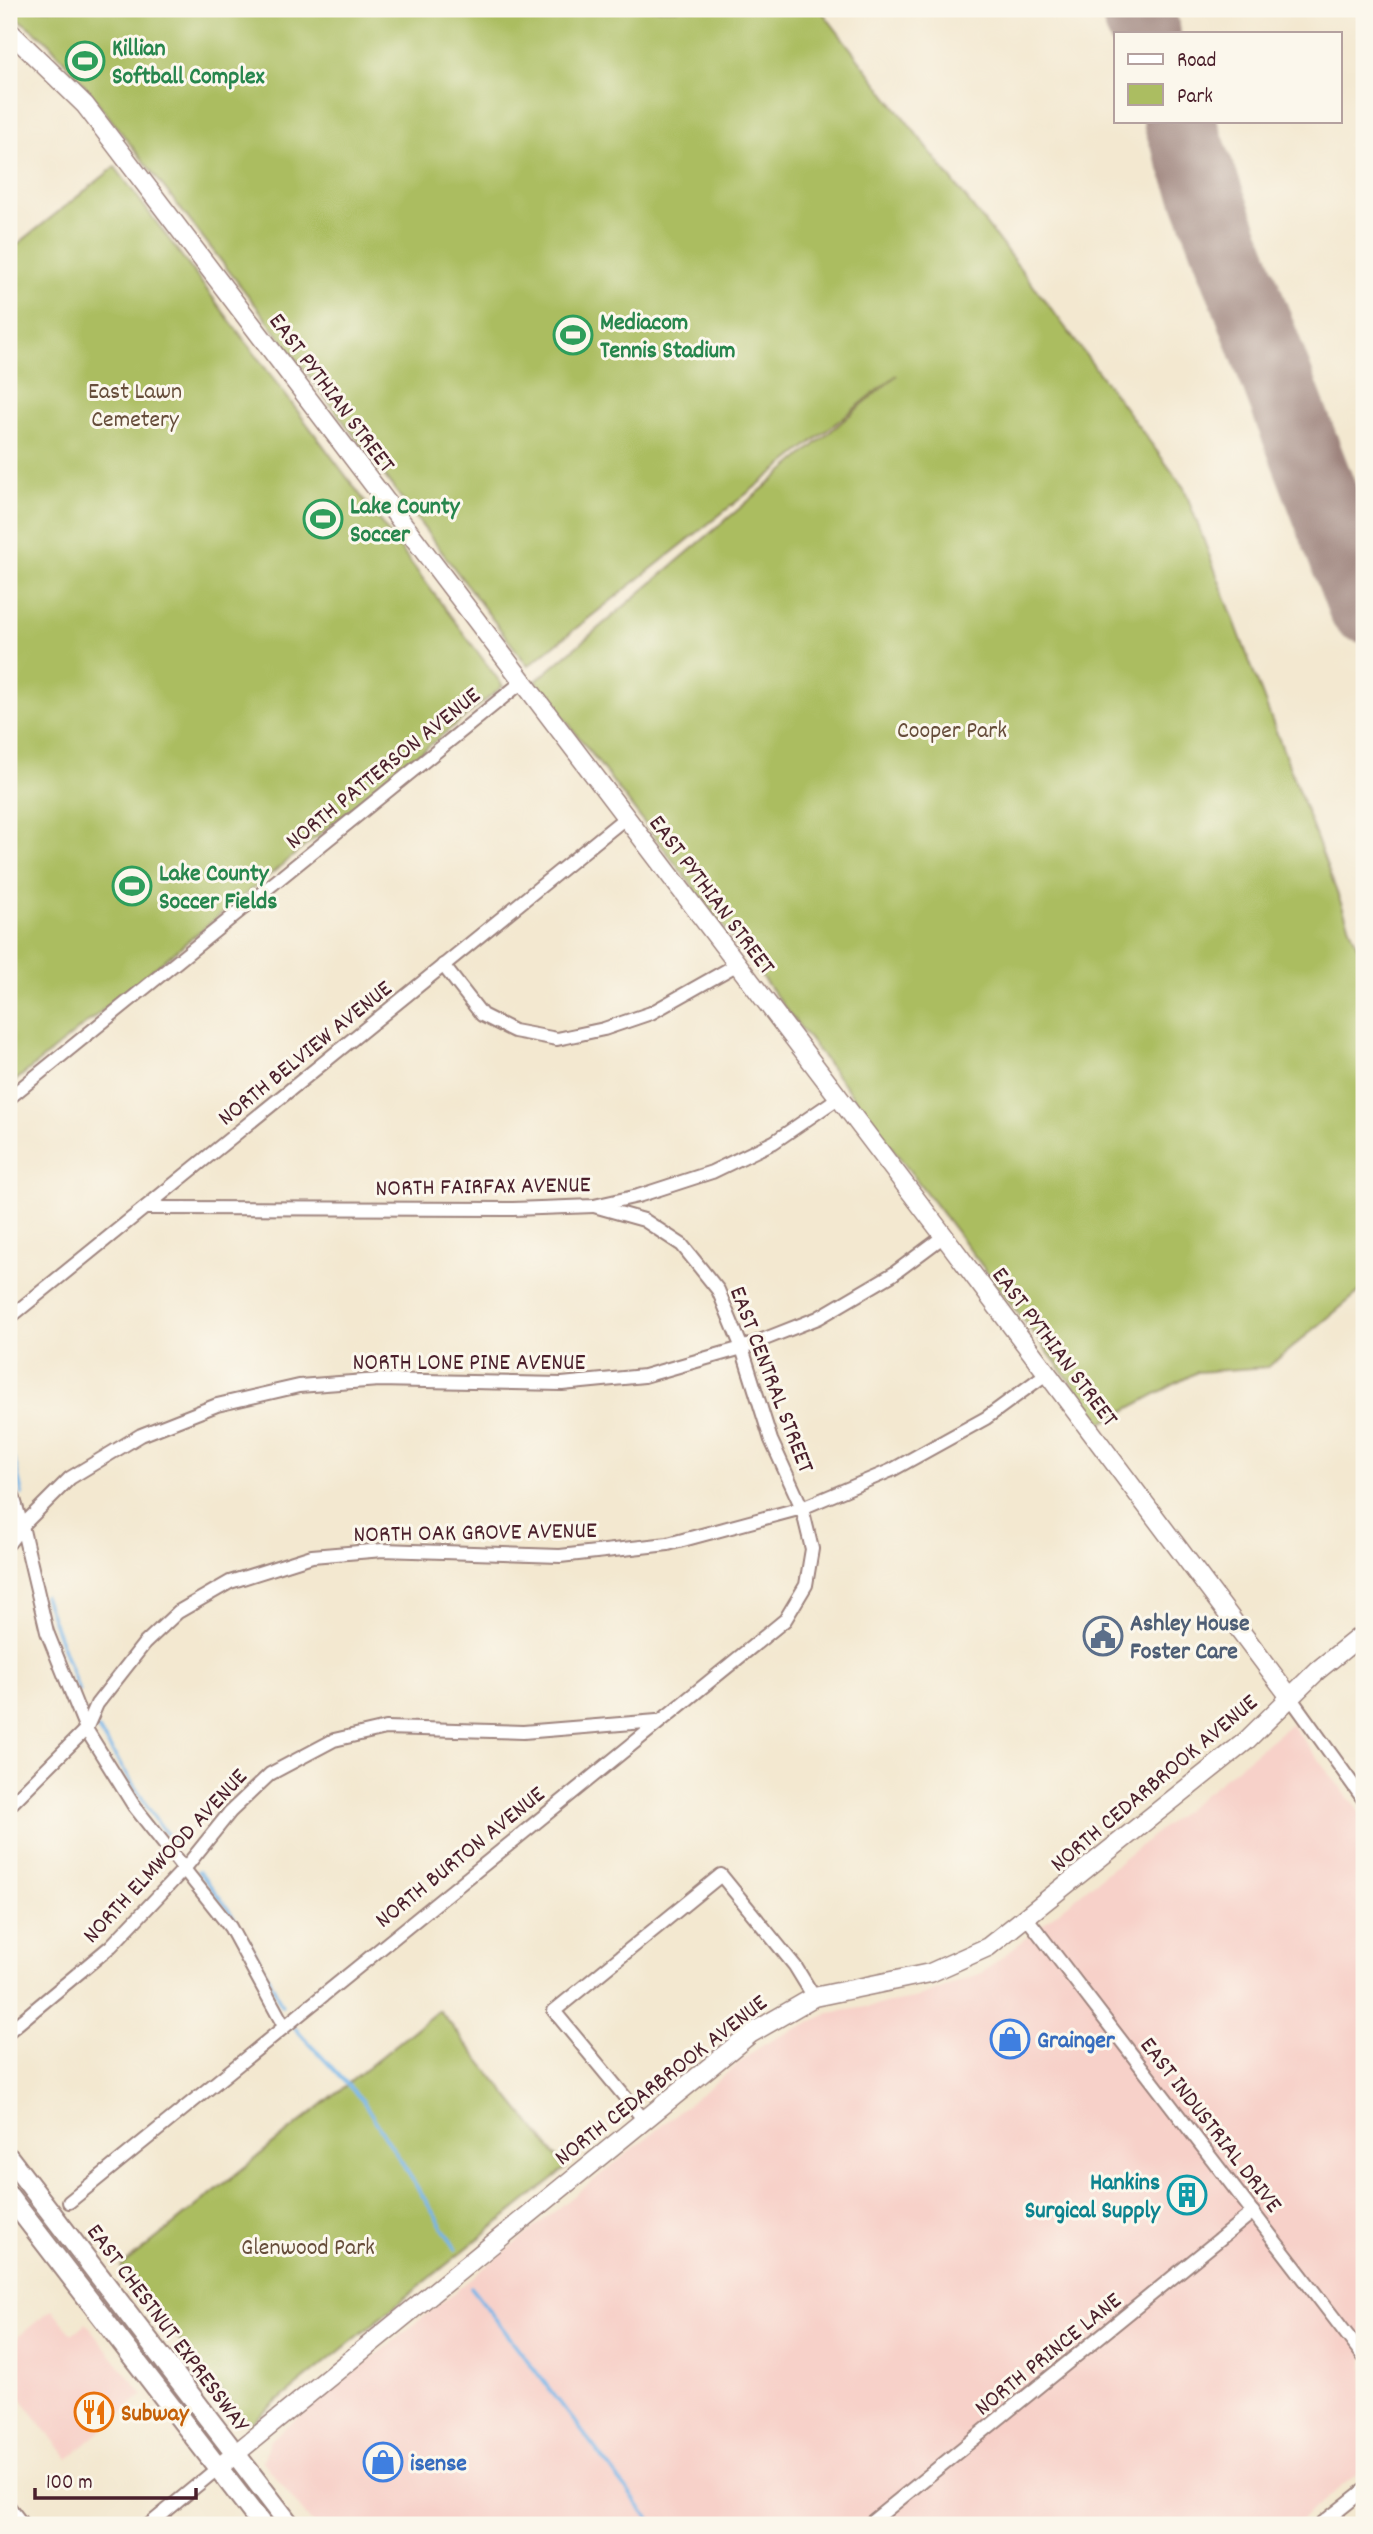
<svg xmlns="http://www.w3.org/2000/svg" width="1373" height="2534" viewBox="0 0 1373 2534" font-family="Dekko,sans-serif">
<rect width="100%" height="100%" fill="#fbf7ec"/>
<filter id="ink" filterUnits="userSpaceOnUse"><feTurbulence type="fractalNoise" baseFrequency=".0143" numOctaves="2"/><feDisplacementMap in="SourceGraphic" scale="14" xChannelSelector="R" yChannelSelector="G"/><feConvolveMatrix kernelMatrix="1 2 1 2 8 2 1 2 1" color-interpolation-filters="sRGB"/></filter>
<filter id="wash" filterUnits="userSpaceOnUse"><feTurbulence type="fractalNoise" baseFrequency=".00686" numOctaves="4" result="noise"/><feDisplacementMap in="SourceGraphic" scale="28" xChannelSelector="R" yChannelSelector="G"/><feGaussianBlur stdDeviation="1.57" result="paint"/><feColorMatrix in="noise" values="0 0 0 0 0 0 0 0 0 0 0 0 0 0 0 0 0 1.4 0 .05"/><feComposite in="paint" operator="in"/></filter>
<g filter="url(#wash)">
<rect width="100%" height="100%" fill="#f3e8d0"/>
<g fill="#f7d1c9">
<polygon points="1291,1724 1364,1818 1364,2468 1294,2525 313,2525 263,2461 269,2441 763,2044 830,2013 914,1999 982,1973"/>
<polygon points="52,2309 72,2334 86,2323 143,2395 68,2459 9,2383 9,2344"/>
</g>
<g fill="#abbd61" stroke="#7a6e46" stroke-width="2">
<polygon points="9,9 820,9 1056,315 1184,488 1364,964 1364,1288 1268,1367 1197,1372 1102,1423 536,681 897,375 528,666 257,307 81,81 47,41 9,12"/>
<polygon points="115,167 503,686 9,1086 9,251"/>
<polygon points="439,2010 566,2168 248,2425 121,2267"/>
</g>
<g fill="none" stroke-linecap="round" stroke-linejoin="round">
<g stroke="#74b5e9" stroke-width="3.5">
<polyline points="9,1446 16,1466 22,1494"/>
<polyline points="44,1596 79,1691"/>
<polyline points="98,1729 159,1825 178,1847"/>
<path d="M198,1871c36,41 62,85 84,135"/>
<polyline points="295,2028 363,2101 456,2249"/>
<polyline points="471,2287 654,2525"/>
<polyline points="1093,2525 1100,2523 1106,2525"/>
</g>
<polyline stroke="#9e847e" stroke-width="28" points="1347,563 1364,558"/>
<g stroke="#9e847e" stroke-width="72">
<polyline points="1136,9 1145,33"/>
<polyline points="1179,121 1364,607"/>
</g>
</g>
</g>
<g filter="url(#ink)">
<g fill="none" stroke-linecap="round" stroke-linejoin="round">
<defs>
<g id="street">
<polyline points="443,965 482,1015 514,1031 557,1039 604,1029 651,1013 736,965"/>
<polyline points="9,1098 522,682"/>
<polyline points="145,1208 513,1209 594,1206 638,1196 712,1172 774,1142 838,1098"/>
<polyline points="9,1318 625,818"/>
<polyline points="9,1482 22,1526 47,1632 86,1729 134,1806 230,1927 284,2026"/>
<polyline points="9,1543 22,1526 70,1478 141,1435 217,1405 299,1386 379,1380 562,1384 644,1376 742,1348 818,1318 893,1274 944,1236"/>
<polyline points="1290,1697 1364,1800"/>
<polyline points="9,1806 86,1729 97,1704 144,1644 178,1612 230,1582 312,1556 383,1550 560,1556 668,1544 802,1508 892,1470 986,1418 1046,1374"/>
<polyline points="1027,1918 1364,2357"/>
<polyline points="9,2031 111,1946 185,1868 230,1812 270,1774 334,1740 386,1728 523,1732 657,1721"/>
<polyline points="644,2120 554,2011 721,1875 795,1966 814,1997"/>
<polyline points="69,2202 785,1620 806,1585 812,1549 802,1508 771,1440 742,1348 718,1290 682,1245 644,1220 594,1206"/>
<polyline points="9,2507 23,2525"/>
<polyline points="149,2525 218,2468"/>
<polyline points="868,2525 1253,2212"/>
<polyline points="1320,2525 1364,2490"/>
</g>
<g id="secondary">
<polyline points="9,31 85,105 944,1236 1290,1697"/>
<polyline points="218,2468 750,2034 814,1997 930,1973 988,1947 1246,1741 1318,1670 1364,1633"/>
</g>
<g id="primary">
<polyline points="9,2158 290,2525"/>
<polyline points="9,2196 262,2525"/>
</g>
</defs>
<use href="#street" stroke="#9e847e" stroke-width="16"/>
<use href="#secondary" stroke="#9e847e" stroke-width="21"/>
<use href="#primary" stroke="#9e847e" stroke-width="23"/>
<use href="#street" stroke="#fff" stroke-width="12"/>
<use href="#secondary" stroke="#fff" stroke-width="18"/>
<use href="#primary" stroke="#fff" stroke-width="19"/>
</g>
</g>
<defs>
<symbol id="stadium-ring" viewBox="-11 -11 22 22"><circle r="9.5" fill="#fbf7ec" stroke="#2e9e5b" stroke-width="1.5"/><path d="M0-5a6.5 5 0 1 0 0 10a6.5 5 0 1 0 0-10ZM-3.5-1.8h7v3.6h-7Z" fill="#2e9e5b"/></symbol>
<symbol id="civic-ring" viewBox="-11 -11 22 22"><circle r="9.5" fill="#fbf7ec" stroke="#5c6f8a" stroke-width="1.5"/><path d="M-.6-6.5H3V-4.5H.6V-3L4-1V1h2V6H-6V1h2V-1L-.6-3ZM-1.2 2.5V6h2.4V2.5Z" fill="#5c6f8a"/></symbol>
<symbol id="shop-ring" viewBox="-11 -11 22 22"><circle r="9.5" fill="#fbf7ec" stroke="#3f7fe0" stroke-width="1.5"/><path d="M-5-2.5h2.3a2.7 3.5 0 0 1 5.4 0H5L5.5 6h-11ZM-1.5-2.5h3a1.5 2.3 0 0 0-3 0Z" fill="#3f7fe0"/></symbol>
<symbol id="building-ring" viewBox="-11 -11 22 22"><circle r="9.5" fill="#fbf7ec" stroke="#0f9aa8" stroke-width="1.5"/><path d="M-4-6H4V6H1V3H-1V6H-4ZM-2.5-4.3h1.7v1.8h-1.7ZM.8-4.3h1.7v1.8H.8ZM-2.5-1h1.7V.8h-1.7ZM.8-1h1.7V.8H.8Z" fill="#0f9aa8"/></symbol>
<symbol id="restaurant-ring" viewBox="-11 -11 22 22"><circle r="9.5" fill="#fbf7ec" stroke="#e8710a" stroke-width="1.5"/><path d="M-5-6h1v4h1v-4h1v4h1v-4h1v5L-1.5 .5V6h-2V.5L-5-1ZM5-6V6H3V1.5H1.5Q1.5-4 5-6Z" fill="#e8710a"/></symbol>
</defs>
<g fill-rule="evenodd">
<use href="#stadium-ring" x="63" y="39" width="44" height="44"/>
<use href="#stadium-ring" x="551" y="313" width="44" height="44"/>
<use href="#stadium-ring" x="301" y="497" width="44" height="44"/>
<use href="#stadium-ring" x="110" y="864" width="44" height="44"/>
<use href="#civic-ring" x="1081" y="1614" width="44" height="44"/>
<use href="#shop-ring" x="988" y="2017" width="44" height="44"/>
<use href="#building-ring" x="1165" y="2173" width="44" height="44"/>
<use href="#restaurant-ring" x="72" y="2390" width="44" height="44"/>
<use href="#shop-ring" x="361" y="2440" width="44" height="44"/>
</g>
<g text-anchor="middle" stroke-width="6" stroke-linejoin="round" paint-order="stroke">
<g font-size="24" font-weight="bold" fill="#27864d" stroke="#fbf7ec" text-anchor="start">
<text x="112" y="55">Killian<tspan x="112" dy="28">Softball Complex</tspan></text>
<text x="600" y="329">Mediacom<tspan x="600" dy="28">Tennis Stadium</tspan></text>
<text x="350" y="513">Lake County<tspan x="350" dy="28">Soccer</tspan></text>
<text x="159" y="880">Lake County<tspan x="159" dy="28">Soccer Fields</tspan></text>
</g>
<g font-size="24" fill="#674e3b" stroke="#fbf7ec">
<text x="135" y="398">East Lawn<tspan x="135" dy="28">Cemetery</tspan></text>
<text x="952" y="737">Cooper Park</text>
<text x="308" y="2254">Glenwood Park</text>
</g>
<g font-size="24" fill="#4a1f2b" stroke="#fbf7ec">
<text transform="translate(333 392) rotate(53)" y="8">EAST PYTHIAN STREET</text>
<text transform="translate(382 767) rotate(-39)" y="8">NORTH PATTERSON AVENUE</text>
<text transform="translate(713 894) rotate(53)" y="8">EAST PYTHIAN STREET</text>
<text transform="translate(304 1052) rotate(-39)" y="8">NORTH BELVIEW AVENUE</text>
<text transform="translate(483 1185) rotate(-1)" y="8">NORTH FAIRFAX AVENUE</text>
<text transform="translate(1056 1346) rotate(53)" y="8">EAST PYTHIAN STREET</text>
<text x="469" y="1369">NORTH LONE PINE AVENUE</text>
<text transform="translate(773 1379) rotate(69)" y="8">EAST CENTRAL STREET</text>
<text transform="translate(475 1531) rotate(-1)" y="8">NORTH OAK GROVE AVENUE</text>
<text transform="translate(1153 1782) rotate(-40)" y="8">NORTH CEDARBROOK AVENUE</text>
<text transform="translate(164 1855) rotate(-47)" y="8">NORTH ELMWOOD AVENUE</text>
<text transform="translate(459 1856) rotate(-39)" y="8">NORTH BURTON AVENUE</text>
<text transform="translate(660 2079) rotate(-38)" y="8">NORTH CEDARBROOK AVENUE</text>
<text transform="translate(1212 2124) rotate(52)" y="8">EAST INDUSTRIAL DRIVE</text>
<text transform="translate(169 2327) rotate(53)" y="8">EAST CHESTNUT EXPRESSWAY</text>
<text transform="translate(1047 2353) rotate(-39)" y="8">NORTH PRINCE LANE</text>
</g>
<g font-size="24" font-weight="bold" fill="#4e5e75" stroke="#fbf7ec" text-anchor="start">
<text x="1130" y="1630">Ashley House<tspan x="1130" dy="28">Foster Care</tspan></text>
</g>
<g font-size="24" font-weight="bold" fill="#366cbe" stroke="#fbf7ec" text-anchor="start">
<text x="1037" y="2047">Grainger</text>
<text x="410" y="2470">isense</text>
</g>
<g font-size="24" font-weight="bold" fill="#0d838f" stroke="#fbf7ec" text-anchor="end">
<text x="1160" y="2189">Hankins<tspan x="1160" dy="28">Surgical Supply</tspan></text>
</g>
<g font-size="24" font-weight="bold" fill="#c56008" stroke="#fbf7ec" text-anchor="start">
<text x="121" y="2420">Subway</text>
</g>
</g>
<rect width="1373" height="2534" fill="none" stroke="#fbf7ec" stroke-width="35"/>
<rect x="1114" y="32" width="228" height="91" fill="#fbf7ec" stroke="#b4a19f" stroke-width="2"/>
<rect x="1128" y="54" width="35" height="10" fill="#ffffff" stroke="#b4a19f" stroke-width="2"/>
<text x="1177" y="66" font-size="21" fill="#4a1f2b">Road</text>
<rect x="1128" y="84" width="35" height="21" fill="#abbd61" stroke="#b4a19f" stroke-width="2"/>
<text x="1177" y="102" font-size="21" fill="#4a1f2b">Park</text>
<path d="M35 2488v10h161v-10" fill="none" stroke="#4a1f2b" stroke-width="3.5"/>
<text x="46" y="2488" font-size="21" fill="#4a1f2b" stroke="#fbf7ec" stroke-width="5" paint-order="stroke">100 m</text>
</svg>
